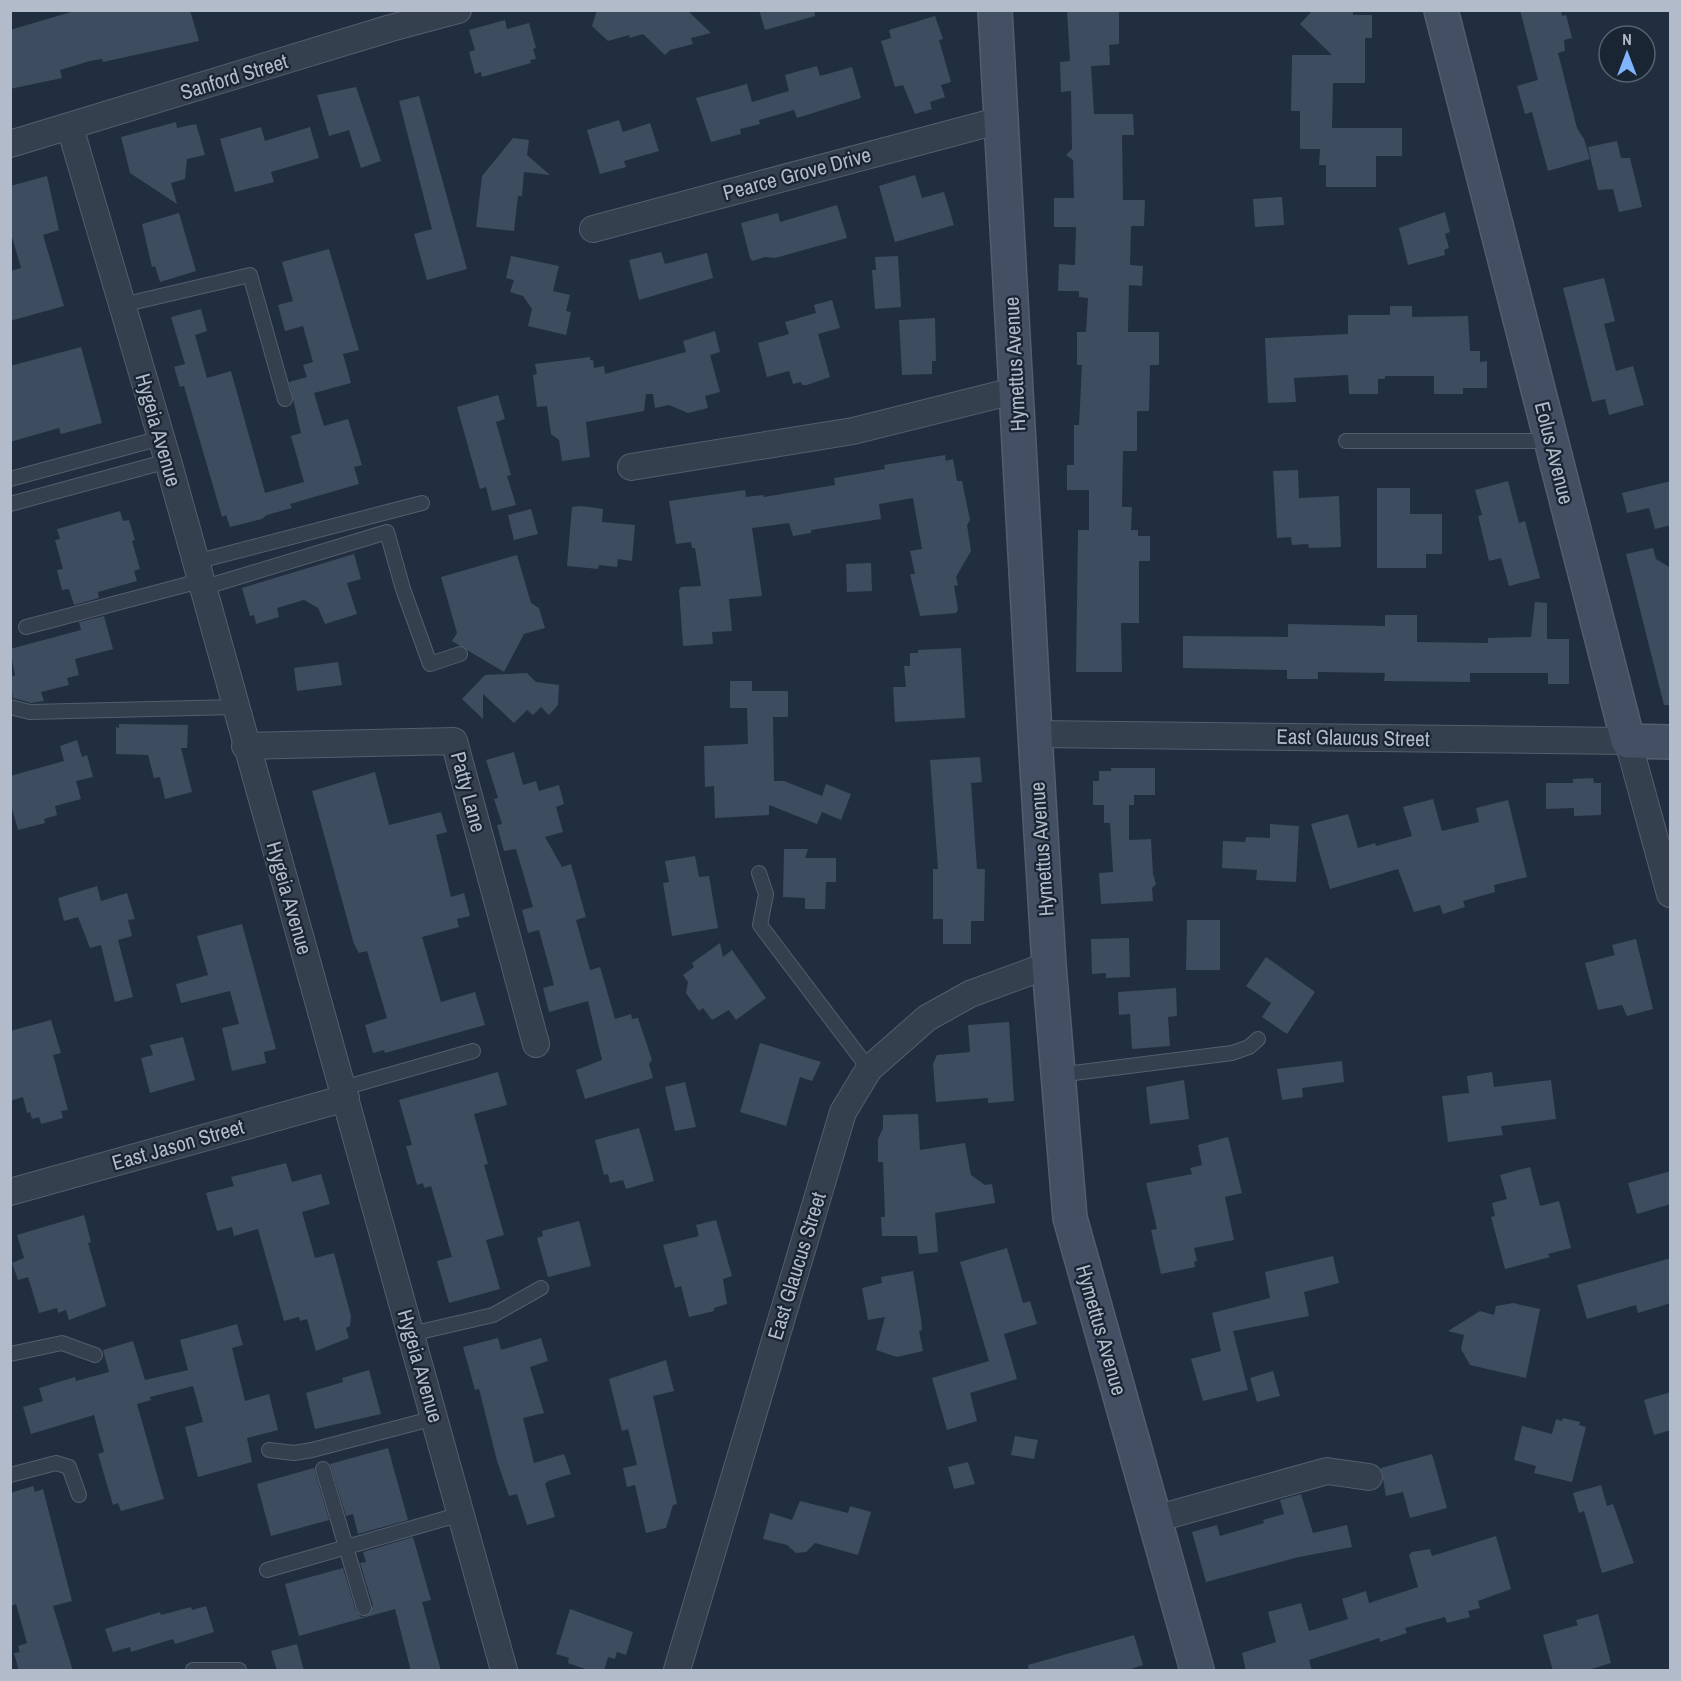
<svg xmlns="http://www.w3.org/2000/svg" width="1681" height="1681" viewBox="0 0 1681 1681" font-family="'Archivo Narrow',sans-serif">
<rect width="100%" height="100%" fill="#212e3f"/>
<g fill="#3d4c5f">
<polygon points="78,10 190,10 199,41 103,62 102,59 90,61 60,70 62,78 10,89 10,30"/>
<polygon points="597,10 687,10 711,33 691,38 693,44 670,50 665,55 643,34 630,38 629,35 608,41 592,26"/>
<polygon points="759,10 814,10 815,16 765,30"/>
<polygon points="1067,10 1119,10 1119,44 1109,45 1110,65 1091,66 1094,114 1133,114 1134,135 1122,135 1123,200 1145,200 1144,226 1131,226 1130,265 1143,266 1142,286 1129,285 1128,332 1159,332 1159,365 1150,365 1149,411 1137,411 1137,451 1123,451 1122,507 1132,507 1131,530 1138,530 1138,536 1150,536 1150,561 1139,561 1139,623 1121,623 1122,672 1076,672 1078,530 1089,530 1089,490 1067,490 1067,465 1074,465 1074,425 1079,425 1082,365 1077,365 1077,332 1086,332 1088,298 1079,297 1079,291 1058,291 1059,264 1075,265 1076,227 1054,227 1054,198 1074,198 1073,160 1066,155 1072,149 1071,91 1061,92 1060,62 1070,61"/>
<polygon points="1313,10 1353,10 1353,15 1372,15 1372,38 1365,38 1365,83 1333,83 1332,128 1402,128 1402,156 1376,156 1376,187 1326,187 1326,165 1319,165 1320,149 1300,149 1300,111 1291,111 1292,55 1332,55 1300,24"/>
<polygon points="1520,10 1561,10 1562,16 1566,15 1572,38 1564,40 1565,51 1558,53 1577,128 1584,139 1590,159 1548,171 1532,112 1525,114 1517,86 1538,80"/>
<polygon points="935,16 943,39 939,40 951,82 941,85 945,97 930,102 932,109 915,114 903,85 895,87 881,41 891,38 889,30"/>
<polygon points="505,20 507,29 529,23 536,48 533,49 536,59 530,60 531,63 482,77 481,72 475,74 469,52 475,50 469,30"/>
<polygon points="817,66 820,76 852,67 861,98 797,118 794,110 759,120 760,124 740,129 741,134 711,142 696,98 747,84 752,102 789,91 785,75"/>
<polygon points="356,87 381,161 361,168 349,130 329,136 317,95"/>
<polygon points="419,96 467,269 427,280 414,234 432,229 399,101"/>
<polygon points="619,120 623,132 650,123 659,151 624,161 626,167 600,174 587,130"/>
<polygon points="176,122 177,128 196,124 205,155 187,159 185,179 171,183 177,204 130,173 121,137"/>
<polygon points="261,127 265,141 310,127 319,158 271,172 274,182 235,192 220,139"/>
<polygon points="513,138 529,140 527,155 550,175 524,172 522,196 518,196 514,231 476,227 482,176"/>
<polygon points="1617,141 1621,158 1630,158 1642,207 1619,212 1613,189 1598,190 1588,147"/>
<polygon points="915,175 922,198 944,192 954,225 895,242 879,186"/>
<polygon points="47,176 59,230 43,235 64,306 10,321 10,271 21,268 10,230 10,186"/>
<polygon points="1282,197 1284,225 1255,227 1253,199"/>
<polygon points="837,205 847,238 775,258 765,257 752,261 750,258 741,223 778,213 780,222"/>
<polygon points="1445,212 1450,232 1445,234 1449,248 1444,250 1445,255 1408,265 1399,228"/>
<polygon points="179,213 196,271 160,282 155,266 152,267 142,224"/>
<polygon points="329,249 359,350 343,354 351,383 314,393 324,426 348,419 362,465 354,467 359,484 290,504 292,508 267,515 262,519 230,527 226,515 222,517 184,386 180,387 174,367 185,364 171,317 201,309 207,331 195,335 207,378 231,371 265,493 304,482 291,436 301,433 289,382 307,377 303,365 313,362 303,326 285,331 278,305 293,301 282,262"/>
<polygon points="661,252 665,264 707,253 713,278 639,300 629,260"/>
<polygon points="511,256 559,266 553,291 570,295 566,311 571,312 566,335 528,326 532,309 523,296 510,292 514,280 506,278"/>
<polygon points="898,256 901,307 875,309 872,270 876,270 875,257"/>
<polygon points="1604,278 1615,321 1604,324 1616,371 1633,366 1644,405 1609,415 1605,399 1592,402 1563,288"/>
<polygon points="832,300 840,328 818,334 830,377 807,385 802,385 801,382 793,384 789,371 767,377 758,343 789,334 785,322 816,313 814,305"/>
<polygon points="1390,306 1412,306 1412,317 1468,316 1470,351 1480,351 1480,362 1487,361 1487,388 1463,388 1463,394 1434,394 1434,376 1385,376 1385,379 1378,379 1378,394 1349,394 1348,375 1294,378 1296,402 1268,403 1265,338 1348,334 1348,315 1390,315"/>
<polygon points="935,318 936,361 932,361 932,374 902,375 899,320"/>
<polygon points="715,331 720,352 710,355 720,392 705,396 708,408 688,413 669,405 655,408 653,394 646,394 644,411 586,422 590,457 562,461 559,440 551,434 547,406 537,407 533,375 537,374 535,364 590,357 590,360 593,360 594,368 604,366 605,374 686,352 683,341"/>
<polygon points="81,347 102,423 61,434 59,428 10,442 10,366"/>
<polygon points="498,395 505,419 496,422 511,475 507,476 516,505 492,511 486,487 480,489 457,407"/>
<polygon points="945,455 946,461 953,459 957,481 962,481 970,520 967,525 971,551 956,577 958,585 954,586 958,610 956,613 920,616 910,574 915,574 910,551 922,549 913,498 879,504 881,519 811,530 811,533 793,536 789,523 752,528 762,596 729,599 732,631 712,632 713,644 683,646 679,590 681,587 701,586 695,548 692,548 691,542 676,544 669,501 745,490 746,497 763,495 764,497 835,485 834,478 885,469 884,465"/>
<polygon points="1298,470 1299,498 1339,496 1341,547 1309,548 1308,544 1292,545 1291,537 1277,538 1273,471"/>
<polygon points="1508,481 1519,523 1525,521 1540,578 1509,586 1501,558 1489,561 1478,516 1482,515 1475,490"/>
<polygon points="1671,481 1671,525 1655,529 1649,508 1627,513 1622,493"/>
<polygon points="1377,488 1410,488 1410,514 1442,514 1442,554 1426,554 1426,568 1377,568"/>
<polygon points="581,506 603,509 602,522 635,525 632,561 618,559 617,567 599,565 598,569 567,566 572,507"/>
<polygon points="531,509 538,534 514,540 508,515"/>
<polygon points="120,511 123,521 129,520 135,540 132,541 140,569 134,571 137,581 98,592 99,598 74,605 69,589 62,590 57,570 63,569 55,540 60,539 57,529"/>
<polygon points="1653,548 1656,559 1671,568 1671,705 1664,705 1626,554"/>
<polygon points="354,554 361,579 347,583 357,614 325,624 318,608 304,600 277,608 279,617 256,624 254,615 250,616 242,588"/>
<polygon points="517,555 531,603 539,608 545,628 524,634 504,672 452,641 457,633 441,577"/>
<polygon points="871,563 872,591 847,592 846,564"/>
<polygon points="1535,602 1547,603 1547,639 1569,639 1569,684 1548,684 1548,673 1470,673 1470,682 1384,681 1385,673 1318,672 1318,679 1287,679 1287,670 1183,668 1183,636 1288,637 1288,624 1385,626 1385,615 1417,615 1417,642 1488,643 1488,638 1531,637"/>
<polygon points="104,616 113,649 75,659 79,675 67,678 69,685 41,692 44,701 31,703 13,698 10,677 15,675 10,649 81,630 79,622"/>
<polygon points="961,648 965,718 895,722 893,687 906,687 904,666 910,666 910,653 918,653 918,650"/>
<polygon points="338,662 342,685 297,691 294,668"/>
<polygon points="527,673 536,682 559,685 558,705 549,715 541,707 533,715 527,710 514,723 483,694 483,719 462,699 485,675"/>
<polygon points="730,681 752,681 752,691 788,691 788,717 773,717 774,781 784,781 822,796 826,784 851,794 841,820 822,812 817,824 769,805 769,815 715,818 714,786 705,787 704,746 748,744 747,708 730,708"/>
<polygon points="119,724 188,725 187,748 181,748 192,792 165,799 160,777 154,778 148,755 116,754 116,727 119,728"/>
<polygon points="77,740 82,757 87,755 93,777 76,781 81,799 55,806 57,815 44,819 45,823 18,830 10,802 10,776 64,761 60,746"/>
<polygon points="514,752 523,785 536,781 539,791 559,785 564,804 556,807 563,832 545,837 562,867 571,864 586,917 576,920 590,970 600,967 615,1019 631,1014 632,1019 638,1018 652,1060 649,1064 653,1078 585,1099 576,1070 602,1060 588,1001 549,1012 543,988 554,985 539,930 528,933 522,910 533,907 516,849 504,851 497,825 502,824 494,799 498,798 486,760"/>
<polygon points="980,757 982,782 971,783 977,869 985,869 984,921 971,921 971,944 943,944 943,919 933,919 933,869 938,869 930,760"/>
<polygon points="1111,768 1155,768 1155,795 1134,795 1134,805 1129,805 1129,840 1151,839 1153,874 1156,884 1152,888 1153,901 1101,904 1099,873 1113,872 1110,823 1104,823 1104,805 1093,805 1093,781 1099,781 1099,771 1111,771"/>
<polygon points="375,772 389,825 441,812 447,832 436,835 451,897 464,893 470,916 457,919 459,927 422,937 441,1002 475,992 485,1025 385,1053 384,1050 373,1053 365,1025 387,1018 367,951 359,953 354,944 312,791"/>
<polygon points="1593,778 1594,783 1601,783 1601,815 1574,816 1574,808 1546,809 1546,783 1573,783 1573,779"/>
<polygon points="1433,799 1442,831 1479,822 1476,808 1508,800 1527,877 1494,885 1495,892 1463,901 1465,907 1443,914 1440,905 1414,912 1398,869 1330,889 1311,824 1348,814 1358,848 1375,843 1376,846 1412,836 1403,807"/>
<polygon points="1270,824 1299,826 1296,882 1256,880 1257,870 1222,868 1223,841 1245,842 1246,837 1270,838"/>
<polygon points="784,849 808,849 805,858 836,858 836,882 826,882 825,909 805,909 805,898 783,897"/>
<polygon points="695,856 699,877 709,876 718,928 672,936 663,883 669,882 665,861"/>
<polygon points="97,886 101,901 127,893 135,919 128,920 132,936 118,940 133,997 115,1002 101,945 90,948 78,917 64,921 58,898"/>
<polygon points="1187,920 1220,920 1220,970 1186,970"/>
<polygon points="242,924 276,1049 264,1052 266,1063 232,1071 222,1028 239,1024 230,991 181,1003 176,984 208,975 197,936"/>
<polygon points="1129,938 1130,977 1106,978 1106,973 1092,974 1091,939"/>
<polygon points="1636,939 1653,1009 1627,1016 1622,1005 1598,1010 1585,963 1615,955 1612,945"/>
<polygon points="720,943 723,957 732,950 766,998 736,1020 729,1010 712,1020 703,1008 699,1011 686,993 688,982 683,975 694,967 692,963"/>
<polygon points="1266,957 1315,992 1287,1034 1262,1017 1271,1003 1246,986"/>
<polygon points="1176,988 1177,1016 1168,1017 1170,1046 1132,1049 1130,1014 1119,1015 1118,992"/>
<polygon points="51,1020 61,1053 53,1055 68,1110 61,1111 63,1118 41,1124 39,1117 32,1119 30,1112 27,1113 23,1097 10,1101 10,1031"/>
<polygon points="1009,1022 1014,1101 988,1103 988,1098 936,1102 933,1064 937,1055 970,1052 968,1025"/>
<polygon points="183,1037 195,1080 150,1093 141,1058 153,1055 150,1045"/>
<polygon points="760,1043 821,1062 812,1081 800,1077 786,1126 740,1112"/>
<polygon points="1342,1061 1344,1082 1302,1088 1303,1097 1282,1100 1277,1069"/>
<polygon points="498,1072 507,1105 474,1114 488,1164 484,1165 504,1235 486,1240 500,1289 449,1303 437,1261 452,1257 431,1186 424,1188 423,1183 417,1185 406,1146 412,1145 399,1100"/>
<polygon points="1492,1072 1494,1087 1551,1080 1556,1119 1501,1126 1503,1135 1448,1142 1442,1096 1469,1093 1467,1076"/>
<polygon points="1184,1080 1189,1119 1150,1124 1146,1087"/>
<polygon points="685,1082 696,1127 675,1131 665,1087"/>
<polygon points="918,1114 920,1150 965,1143 971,1175 985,1185 992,1184 995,1203 935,1213 938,1252 919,1254 917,1236 882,1236 881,1217 885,1217 883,1162 878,1162 878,1139 883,1128 883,1115"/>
<polygon points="639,1128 654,1181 626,1189 623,1180 610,1183 608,1174 604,1175 595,1140"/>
<polygon points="1228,1137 1242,1193 1225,1197 1234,1240 1194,1248 1197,1261 1194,1262 1195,1267 1161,1274 1151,1230 1157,1229 1146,1183 1192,1174 1190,1168 1202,1165 1198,1145"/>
<polygon points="286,1163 292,1182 321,1174 330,1204 302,1212 315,1258 334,1253 351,1316 350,1326 346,1328 349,1338 316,1351 307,1319 300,1321 299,1317 284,1321 258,1229 234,1236 232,1227 217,1231 206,1193 234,1186 231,1177"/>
<polygon points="1530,1167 1540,1206 1559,1201 1571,1248 1548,1254 1550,1257 1505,1269 1491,1217 1495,1216 1492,1203 1507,1199 1500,1175"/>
<polygon points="1671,1171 1671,1204 1637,1214 1628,1183"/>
<polygon points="84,1215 91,1242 88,1243 106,1306 69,1320 66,1310 58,1313 57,1308 39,1313 28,1277 18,1280 12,1263 24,1258 17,1235"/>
<polygon points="716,1220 732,1276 723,1279 727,1304 714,1308 714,1311 689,1317 681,1286 675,1288 663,1245 699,1236 696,1225"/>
<polygon points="579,1221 591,1266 548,1277 537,1238 543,1236 542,1231"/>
<polygon points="1007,1248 1023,1303 1030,1301 1037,1324 1004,1334 1017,1379 970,1393 977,1421 947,1430 932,1378 989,1361 960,1262"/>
<polygon points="1333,1256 1339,1283 1304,1292 1309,1316 1233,1331 1248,1390 1203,1401 1191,1359 1221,1351 1212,1313 1270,1298 1265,1272"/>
<polygon points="1671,1258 1671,1303 1638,1313 1636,1305 1587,1319 1577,1285"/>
<polygon points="913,1271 921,1319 922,1330 919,1331 923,1351 897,1357 876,1350 885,1317 868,1320 862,1288 882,1283 881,1277"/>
<polygon points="1513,1303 1540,1309 1526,1378 1470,1365 1461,1349 1464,1335 1448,1331 1480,1311 1494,1315 1496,1306"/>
<polygon points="237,1324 243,1345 232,1348 245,1401 269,1394 278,1430 247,1438 252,1462 198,1477 185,1427 203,1422 193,1386 150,1397 151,1400 137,1404 164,1499 121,1511 118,1503 113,1505 98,1454 104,1452 94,1415 31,1434 23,1407 43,1401 39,1388 75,1377 76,1381 109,1372 103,1350 133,1341 145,1380 188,1370 180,1340"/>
<polygon points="498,1338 501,1350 541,1338 548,1361 530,1367 544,1413 523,1418 534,1463 564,1454 571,1474 548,1481 545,1484 555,1517 527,1525 517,1494 509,1496 497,1461 479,1389 475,1390 463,1347"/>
<polygon points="666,1360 674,1391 653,1396 677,1504 673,1505 666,1528 646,1533 635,1485 627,1487 623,1468 637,1465 628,1429 622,1431 609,1379"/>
<polygon points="369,1370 381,1414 315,1429 306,1393 343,1382 342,1378"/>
<polygon points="1273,1371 1280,1396 1257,1402 1250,1378"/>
<polygon points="1671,1392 1671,1430 1654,1435 1644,1400"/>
<polygon points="1563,1418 1580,1422 1579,1425 1586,1427 1572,1482 1534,1473 1536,1466 1514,1460 1522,1426 1552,1434 1556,1419 1562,1421"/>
<polygon points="1015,1436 1038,1440 1034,1459 1011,1455"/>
<polygon points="388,1448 408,1520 358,1534 353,1514 346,1516 330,1464"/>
<polygon points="1432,1454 1447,1508 1410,1518 1403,1492 1386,1496 1381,1468"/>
<polygon points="968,1462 975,1484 954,1489 948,1467"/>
<polygon points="314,1468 329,1520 271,1536 257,1484"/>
<polygon points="1601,1485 1607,1506 1613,1504 1634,1563 1602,1573 1584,1511 1579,1513 1573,1493"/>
<polygon points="33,1486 35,1492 43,1489 72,1601 53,1606 73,1671 19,1671 14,1653 20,1652 18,1646 27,1643 16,1604 10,1606 10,1493"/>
<polygon points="1301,1494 1313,1533 1347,1525 1352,1547 1299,1557 1206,1582 1192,1532 1217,1525 1220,1536 1264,1523 1263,1520 1284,1514 1280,1500"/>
<polygon points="800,1501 848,1513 850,1506 871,1512 858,1555 815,1543 806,1552 796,1553 787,1545 763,1539 770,1513 792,1520"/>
<polygon points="1496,1536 1511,1589 1478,1601 1480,1608 1468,1611 1470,1617 1447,1623 1445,1617 1405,1628 1407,1633 1380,1642 1379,1638 1309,1660 1312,1671 1246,1671 1242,1653 1276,1642 1268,1612 1301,1603 1309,1631 1348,1619 1342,1599 1366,1591 1369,1603 1418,1587 1409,1555 1412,1552 1430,1549 1432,1556"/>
<polygon points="413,1537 431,1600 422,1602 441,1671 411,1671 395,1609 299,1636 285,1584 343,1568 356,1611 361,1617 367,1616 373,1606 360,1563 366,1562 363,1552"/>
<polygon points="206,1606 214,1632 175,1644 173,1639 131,1652 130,1647 113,1652 105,1629 160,1612 161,1615 191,1607 192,1610"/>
<polygon points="570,1609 633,1632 626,1655 617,1652 615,1659 608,1657 604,1671 591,1671 568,1663 569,1658 556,1654"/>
<polygon points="1598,1614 1611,1663 1585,1671 1553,1671 1543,1635 1578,1625 1576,1620"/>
<polygon points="1134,1635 1143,1665 1125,1671 1029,1671 1028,1665"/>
<polygon points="297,1644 304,1671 277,1671 271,1651"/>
</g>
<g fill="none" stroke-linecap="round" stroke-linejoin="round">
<defs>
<g id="lane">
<polyline points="122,305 250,275 285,399"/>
<polyline points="1346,441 1551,441"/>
<polyline points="10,479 161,438"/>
<polyline points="10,504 168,461"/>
<polyline points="195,562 422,503"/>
<polyline points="202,588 387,532 403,589 430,664 460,654"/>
<polyline points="26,627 200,581"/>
<polyline points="10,707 30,712 235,707"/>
<polyline points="759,873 766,894 760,925 869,1069"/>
<polyline points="1058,1075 1232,1053 1249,1047 1258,1039"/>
<polyline points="343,1088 473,1051"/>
<polyline points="411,1334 493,1315 541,1288"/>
<polyline points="10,1354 62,1343 95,1355"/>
<polyline points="269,1450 294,1453 312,1450 435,1418"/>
<polyline points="323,1469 364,1608"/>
<polyline points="10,1475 56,1463 69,1467 79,1495"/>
<polyline points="267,1570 461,1514"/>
<polyline points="193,1670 239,1670"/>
</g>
<g id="street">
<polyline points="70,127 168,461 504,1670"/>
<polyline points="10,144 391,28 458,10"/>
<polyline points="593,229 1001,120"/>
<polyline points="631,467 853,431 1017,390"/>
<polyline points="1035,734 1628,741 1670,894"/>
<polyline points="245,746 454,741 536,1044"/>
<polyline points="10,1192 346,1098"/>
<polyline points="1155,1519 1327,1471 1369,1477"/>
<polyline points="677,1670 843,1112 869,1069 927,1018 970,994 1049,965"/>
</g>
<g id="secondary">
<polyline points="995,10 1035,734 1049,965 1070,1218 1197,1670"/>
<polyline points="1441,10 1628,741 1670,742"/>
</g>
</defs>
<use href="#lane" stroke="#535e6d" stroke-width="16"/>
<use href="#street" stroke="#535e6d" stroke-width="28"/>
<use href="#secondary" stroke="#535e6d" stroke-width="36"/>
<use href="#lane" stroke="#35404f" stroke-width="14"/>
<use href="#street" stroke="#35404f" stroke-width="26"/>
<use href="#secondary" stroke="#434f62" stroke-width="33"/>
</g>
<g text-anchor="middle" stroke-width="4.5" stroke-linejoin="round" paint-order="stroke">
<g font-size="21" fill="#b1bbca" stroke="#1a2534">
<text transform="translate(234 77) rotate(-17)" y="7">Sanford Street</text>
<text transform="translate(797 174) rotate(-15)" y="7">Pearce Grove Drive</text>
<text transform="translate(1015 364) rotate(-93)" y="7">Hymettus Avenue</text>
<text transform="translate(158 430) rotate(74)" y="7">Hygeia Avenue</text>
<text transform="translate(1554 453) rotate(76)" y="7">Eolus Avenue</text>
<text transform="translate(1353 738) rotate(1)" y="7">East Glaucus Street</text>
<text transform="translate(468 792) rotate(75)" y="7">Patty Lane</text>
<text transform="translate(1042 849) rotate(-94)" y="7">Hymettus Avenue</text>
<text transform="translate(289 898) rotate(74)" y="7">Hygeia Avenue</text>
<text transform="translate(178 1145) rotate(-16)" y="7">East Jason Street</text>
<text transform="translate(797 1266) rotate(-73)" y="7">East Glaucus Street</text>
<text transform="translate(1101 1330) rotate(74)" y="7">Hymettus Avenue</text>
<text transform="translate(420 1366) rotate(74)" y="7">Hygeia Avenue</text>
</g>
</g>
<rect width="1681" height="1681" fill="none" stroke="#b1bbca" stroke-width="24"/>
<g transform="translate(1627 54)"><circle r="28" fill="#1a2534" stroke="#566170" stroke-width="1.5"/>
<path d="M0-4.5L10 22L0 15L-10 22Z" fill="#81b4ff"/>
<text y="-9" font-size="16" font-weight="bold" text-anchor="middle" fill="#b1bbca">N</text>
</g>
</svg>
